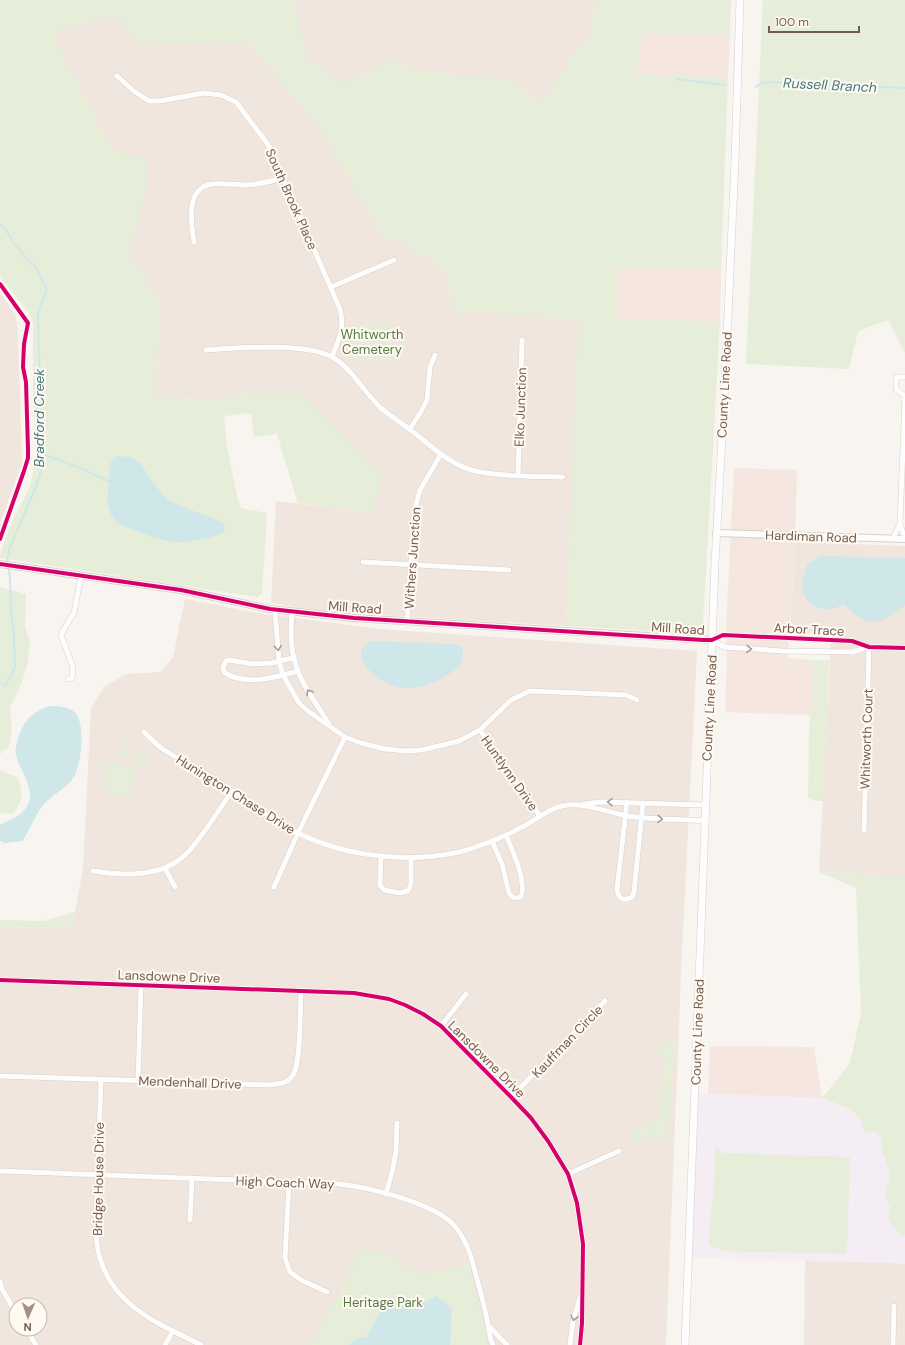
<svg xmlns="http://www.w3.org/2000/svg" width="905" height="1345" viewBox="0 0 905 1345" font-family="'DM Sans',sans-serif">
<rect width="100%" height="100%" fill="#f8f4ef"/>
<g fill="#f1e6dd" fill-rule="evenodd">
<polygon points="287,0 595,0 590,40 570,60 567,68 558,76 554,85 551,97 541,101 510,80 423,71 388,59 377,69 351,81 336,81 326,69 310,64 305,51 294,3"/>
<polygon points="115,15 225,41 250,45 321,129 385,241 397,239 416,253 426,254 442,267 449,285 451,310 579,320 566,626 317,611 271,603 276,501 372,512 247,393 224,399 156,398 160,304 128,253 147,185 111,148 62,55 55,39 59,29"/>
<polygon points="0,293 16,315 18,334 22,463 0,524"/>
<polygon points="795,542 905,546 905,876 819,872 831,634 790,632"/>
<path d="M185,599l79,15 116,15 317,22 -15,300 -16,394h-666v-417l73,-1 2,-16 8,-41 8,-163 13,-20 22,-13 35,-2 12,-15zM16,1305h24v24h-24z"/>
<polygon points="805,1260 895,1263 905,1264 905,1345 804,1345"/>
</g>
<g fill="#f5e6e0">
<polygon points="643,33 730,35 728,78 635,74"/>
<polygon points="617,268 721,270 720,321 616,320"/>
<polygon points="734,468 797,470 795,542 788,658 813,660 810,715 725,712 727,659 726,628"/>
<polygon points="710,1046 814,1047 822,1098 708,1094"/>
</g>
<polygon fill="#f4edf4" points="694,1093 822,1098 850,1109 861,1119 905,1120 905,1264 895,1263 688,1258"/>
<g fill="#e6eeda">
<path d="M0,0h287l7,3 11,48 5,13 16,5 10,12c21,0 36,-7 52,-22l35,12 87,9 31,21 10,-4 3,-12 4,-9 9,-8 3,-8 20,-20 5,-40h136l-1,35 -87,-2 -8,41 93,4 -7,192 -104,-2 -1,52 104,1 -17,303 -12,9 -125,-7 12,-306 -127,-10 -2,-25 -7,-18 -16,-13 -10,-1 -19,-14 -12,2 -64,-112 -71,-84 -25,-4 -87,5 -23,-31 -56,14 -4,10 7,16 49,93 37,11 -1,26 -19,68 32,51 -4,94 68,1 23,-6 57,1 78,81 -10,37 -74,-9 -21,-69 -23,3 -3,-24 -27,3 3,31 11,53 3,8 26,5 -5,81 -5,3 -257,-39v-3l9,-27 21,-42 6,-28 -3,-62v-72l-5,-13 -28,-34z"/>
<polygon points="763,0 905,0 905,353 888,320 858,331 849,369 746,364"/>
<polygon points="392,323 390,361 352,360 354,324"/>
<polygon points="0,587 26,594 25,627 30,641 28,662 21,685 10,708 12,729 9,747 0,754"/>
<polygon points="813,660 829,660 823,801 816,801 808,797 809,733"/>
<polygon points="123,739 127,739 128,756 119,757 118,752 124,751"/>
<polygon points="140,749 151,755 143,768 132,762"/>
<polygon points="109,762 134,765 136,767 132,795 129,798 108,795 104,792 106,764"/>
<path d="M0,768v2l17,7c8,17 5,21 -3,37l-14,-1z"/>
<path d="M819,872l86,4v359l-2,1 -10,-9 -5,-8 2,-12c-10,-14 0,-19 -1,-34 -1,-7 -3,-12 -6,-18 -1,-6 -1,-11 -1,-16l-6,-7 -9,1 -6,-7v-7l-11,-10 -28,-11 28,-35 11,-50 -5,-125z"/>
<polygon points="75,912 73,927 0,928 0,920 44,921"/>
<path d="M672,1032l2,7 -5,91 -3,11 -6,2 -7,-8 -18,10 -2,-5v-10c14,-1 15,-7 26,-11l1,-16 2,-8 -4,-3 -5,-2 -2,-5 14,1 -2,-9 2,-18 -9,-10 6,-5 6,-1 1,-7z"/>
<polygon points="715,1146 719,1148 723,1153 850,1157 847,1254 721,1251 721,1245 719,1248 713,1249 708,1242 714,1186"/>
<polygon points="359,1249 390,1255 423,1274 468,1264 490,1345 309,1345 332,1305 336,1301"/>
</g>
<g fill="#d0e7e9">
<polygon points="117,456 129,457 140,462 152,482 167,499 181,506 220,521 225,525 224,532 209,538 189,542 173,542 152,537 118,524 111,515 107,502 110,463"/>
<path d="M821,556l84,2v47c-13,10 -28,24 -45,13 -6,-4 -11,-10 -17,-14 -4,2 -7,5 -11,5 -13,2 -25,-5 -29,-17 -3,-9 2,-20 4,-28z"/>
<path d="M370,641l86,3 6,3c3,15 -1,19 -13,27 -13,9 -31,16 -47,14 -6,-1 -15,-4 -20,-7 -9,-5 -27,-23 -19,-34 1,-2 5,-4 7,-6z"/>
<path d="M50,706c8,0 16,0 23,5 14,10 8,51 2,64 -7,13 -22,19 -31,29 -10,11 -13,26 -22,37l-17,2 -5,-2v-16c9,-5 20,-8 26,-17 12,-17 -6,-36 -10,-53 -1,-3 0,-8 1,-12 5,-21 13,-30 33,-37z"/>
<path d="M436,1296l16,12 -2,37h-101l8,-7 9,-1c7,-9 10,-21 18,-29 7,-8 30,-4 40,-6 4,-1 8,-4 12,-6z"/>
</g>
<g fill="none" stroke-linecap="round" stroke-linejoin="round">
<g stroke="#d0e7e9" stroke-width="2">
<polyline points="677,79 726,85"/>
<polyline points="756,87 763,82 905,88"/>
<polyline points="0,225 4,227 15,245 36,268 47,289 38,315 42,468 35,489 10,547 7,558 10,578 11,611 14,636 15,667 6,685 0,684"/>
<polyline points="42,454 78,467 108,481"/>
</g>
<defs>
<g id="minor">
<path d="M117,76l18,16 14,9h11l44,-8 17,2 15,7 33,44 71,163c5,20 -1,29 -8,48"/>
<path d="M194,242c-3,-19 -9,-54 18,-58 11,-1 23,1 34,1 13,0 25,-4 37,-7"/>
<polyline points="331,287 394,260"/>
<path d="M206,350c32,-2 99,-8 126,7 18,9 34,38 50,52 8,7 18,13 27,20 21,15 40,36 66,42 25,6 61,5 88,6"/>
<polyline points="410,429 422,410 427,400 430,367 435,355"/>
<polyline points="518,475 522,340"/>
<polyline points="893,538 900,524"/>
<polyline points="905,539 900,524 905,396 896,389 896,377 905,377"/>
<polyline points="363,562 509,570"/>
<polyline points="275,610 279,661 283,675 299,703 308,711 345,737 361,743 385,749 406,751 422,750 459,741 480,730 511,700 530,691 626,695 637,700"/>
<path d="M292,612c-1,15 -2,31 2,46 5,24 22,45 35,66"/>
<polyline points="407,621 415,508 420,490 441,454"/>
<polyline points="712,640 723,635 852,641 869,647 905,648"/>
<polyline points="712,640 724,647 782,651 852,652 868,647"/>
<path d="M293,658l-22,5 -18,1 -24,-4 -3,1 -3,7 1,4c19,15 53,5 74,-1"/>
<polyline points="68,679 72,678 73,667 61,635 68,622 74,613 81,576"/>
<polyline points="480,730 540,816"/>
<path d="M144,732c6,6 13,13 20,18 16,10 34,18 50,29 23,15 45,32 69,46 51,30 118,40 176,27 23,-6 45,-15 65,-26 13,-7 24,-17 38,-20 22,-5 45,7 66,10 25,4 51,3 76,5"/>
<path d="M627,802l-10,87c1,9 6,13 15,8l2,-5 9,-89"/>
<polyline points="584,804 600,802 705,805"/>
<polyline points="864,831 869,647"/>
<path d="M492,841l10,23 7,29c3,5 6,6 12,4 6,-16 -9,-47 -15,-62"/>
<polyline points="381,856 380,885 384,890 400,893 408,891 411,884 411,857"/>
<polyline points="165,868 175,887"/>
<path d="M93,871c32,5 72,7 96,-20 16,-18 29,-40 43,-60"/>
<polyline points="274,887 298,833 345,737"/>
<polyline points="0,980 354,993 389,999 405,1005 423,1014 441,1026 511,1097 531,1118 548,1141 568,1174 577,1203 583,1244 582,1323 580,1345"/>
<polyline points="441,1026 466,994"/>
<path d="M0,1076l268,9c9,-1 20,-1 25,-10 8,-11 7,-67 8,-84"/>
<path d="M101,1080l-5,141c0,11 0,23 3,34 13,51 60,69 102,90"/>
<polyline points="138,1081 141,985"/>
<polyline points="511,1097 605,1001"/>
<path d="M0,1171l338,13c30,3 85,17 109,35 11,8 20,24 24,38 6,22 13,45 17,68 2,7 1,13 5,20"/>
<polyline points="568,1174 619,1151"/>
<polyline points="289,1182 285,1258 290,1272 301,1280 327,1292"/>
<polyline points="386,1194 392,1172 396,1152 397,1123"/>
<polyline points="190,1220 192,1178"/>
<polyline points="0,1281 2,1289 16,1313"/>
<polyline points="488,1325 507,1345"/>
<polyline points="26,1329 36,1345"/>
<polyline points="165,1345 173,1331"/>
<polyline points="570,1345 573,1321 580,1298"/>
<polyline points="893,1345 894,1306"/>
</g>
<g id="tertiary">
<polyline points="716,533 905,539"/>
<polyline points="0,564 181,590 270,609 354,618 712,640"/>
</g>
<polyline id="secondary" points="685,1345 715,563 724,402 735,161 740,0"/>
</defs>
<use href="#minor" stroke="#d7d0cb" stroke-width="6"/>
<use href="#tertiary" stroke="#d7d0cb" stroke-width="8"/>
<use href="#secondary" stroke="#d8d0cb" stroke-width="8"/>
<use href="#minor" stroke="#fefdfd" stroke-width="5"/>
<use href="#tertiary" stroke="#fefdfd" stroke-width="6"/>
<use href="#secondary" stroke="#fefdfd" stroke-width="7"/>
<defs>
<g id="cycleway">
<polyline points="0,284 28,323 24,344 23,367 26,382 28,450 28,458 24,471 0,539"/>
<polyline points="0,564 181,590 270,609 354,618 703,640 712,640 723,635 852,641 869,647 905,648"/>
<polyline points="0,980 354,993 389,999 405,1005 423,1014 441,1026 511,1097 531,1118 548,1141 568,1174 577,1203 583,1244 582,1323 580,1345"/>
</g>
</defs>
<use href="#cycleway" stroke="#fef9f1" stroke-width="6"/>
<use href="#cycleway" stroke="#d6006c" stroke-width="4"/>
</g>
<defs><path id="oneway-chevron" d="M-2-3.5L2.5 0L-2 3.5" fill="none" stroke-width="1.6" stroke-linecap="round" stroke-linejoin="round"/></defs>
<g stroke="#ad9b94">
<use href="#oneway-chevron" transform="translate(278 648) rotate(84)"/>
<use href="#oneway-chevron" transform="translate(749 649) rotate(3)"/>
<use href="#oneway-chevron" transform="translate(309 692) rotate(-122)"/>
<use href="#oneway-chevron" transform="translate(610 802) rotate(-179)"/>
<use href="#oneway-chevron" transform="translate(660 819) rotate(3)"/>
<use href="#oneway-chevron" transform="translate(574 1318) rotate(104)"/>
</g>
<g text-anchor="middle" stroke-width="4" stroke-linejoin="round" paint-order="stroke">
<g font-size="13" fill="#775a4e" stroke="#fef9f1">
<text transform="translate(292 199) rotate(66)" y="5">South Brook Place</text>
<text transform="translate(724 385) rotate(-87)" y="5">County Line Road</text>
<text transform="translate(520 407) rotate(-88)" y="5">Elko Junction</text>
<text transform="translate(811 536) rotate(2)" y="5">Hardiman Road</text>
<text transform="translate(412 558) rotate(-86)" y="5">Withers Junction</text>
<text transform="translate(355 607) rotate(4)" y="5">Mill Road</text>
<text transform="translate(678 628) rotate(4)" y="5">Mill Road</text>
<text transform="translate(809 629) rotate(3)" y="5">Arbor Trace</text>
<text transform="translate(709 708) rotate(-87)" y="5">County Line Road</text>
<text transform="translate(866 739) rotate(-88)" y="5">Whitworth Court</text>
<text transform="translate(510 773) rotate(55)" y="5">Huntlynn Drive</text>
<text transform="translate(236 794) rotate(32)" y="5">Hunington Chase Drive</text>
<text transform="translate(169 976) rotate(2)" y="5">Lansdowne Drive</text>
<text transform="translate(697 1032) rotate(-88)" y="5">County Line Road</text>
<text transform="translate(567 1041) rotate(-46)" y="5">Kauffman Circle</text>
<text transform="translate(487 1059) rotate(45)" y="5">Lansdowne Drive</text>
<text transform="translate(190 1082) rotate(2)" y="5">Mendenhall Drive</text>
<text transform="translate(98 1179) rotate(-89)" y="5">Bridge House Drive</text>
<text transform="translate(285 1182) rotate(2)" y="5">High Coach Way</text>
</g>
<g font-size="13" fill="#587c46" stroke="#fef9f1">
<text x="372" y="339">Whitworth<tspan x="372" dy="15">Cemetery</tspan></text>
<text x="383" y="1307">Heritage Park</text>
</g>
<g font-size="14" font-style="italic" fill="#447b82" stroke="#fef9f1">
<text transform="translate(830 85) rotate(3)" y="5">Russell Branch</text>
<text transform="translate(39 418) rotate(-90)" y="5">Bradford Creek</text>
</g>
</g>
<g transform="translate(28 1317) rotate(182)"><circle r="19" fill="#fef9f1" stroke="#c8b9b0"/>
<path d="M0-3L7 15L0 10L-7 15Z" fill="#a49086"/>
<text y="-6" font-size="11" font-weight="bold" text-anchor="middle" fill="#775a4e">N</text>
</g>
<path d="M769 26v6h90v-6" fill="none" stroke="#775a4e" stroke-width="2"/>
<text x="775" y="26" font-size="12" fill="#775a4e" stroke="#fef9f1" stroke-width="3" paint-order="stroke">100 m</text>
</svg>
